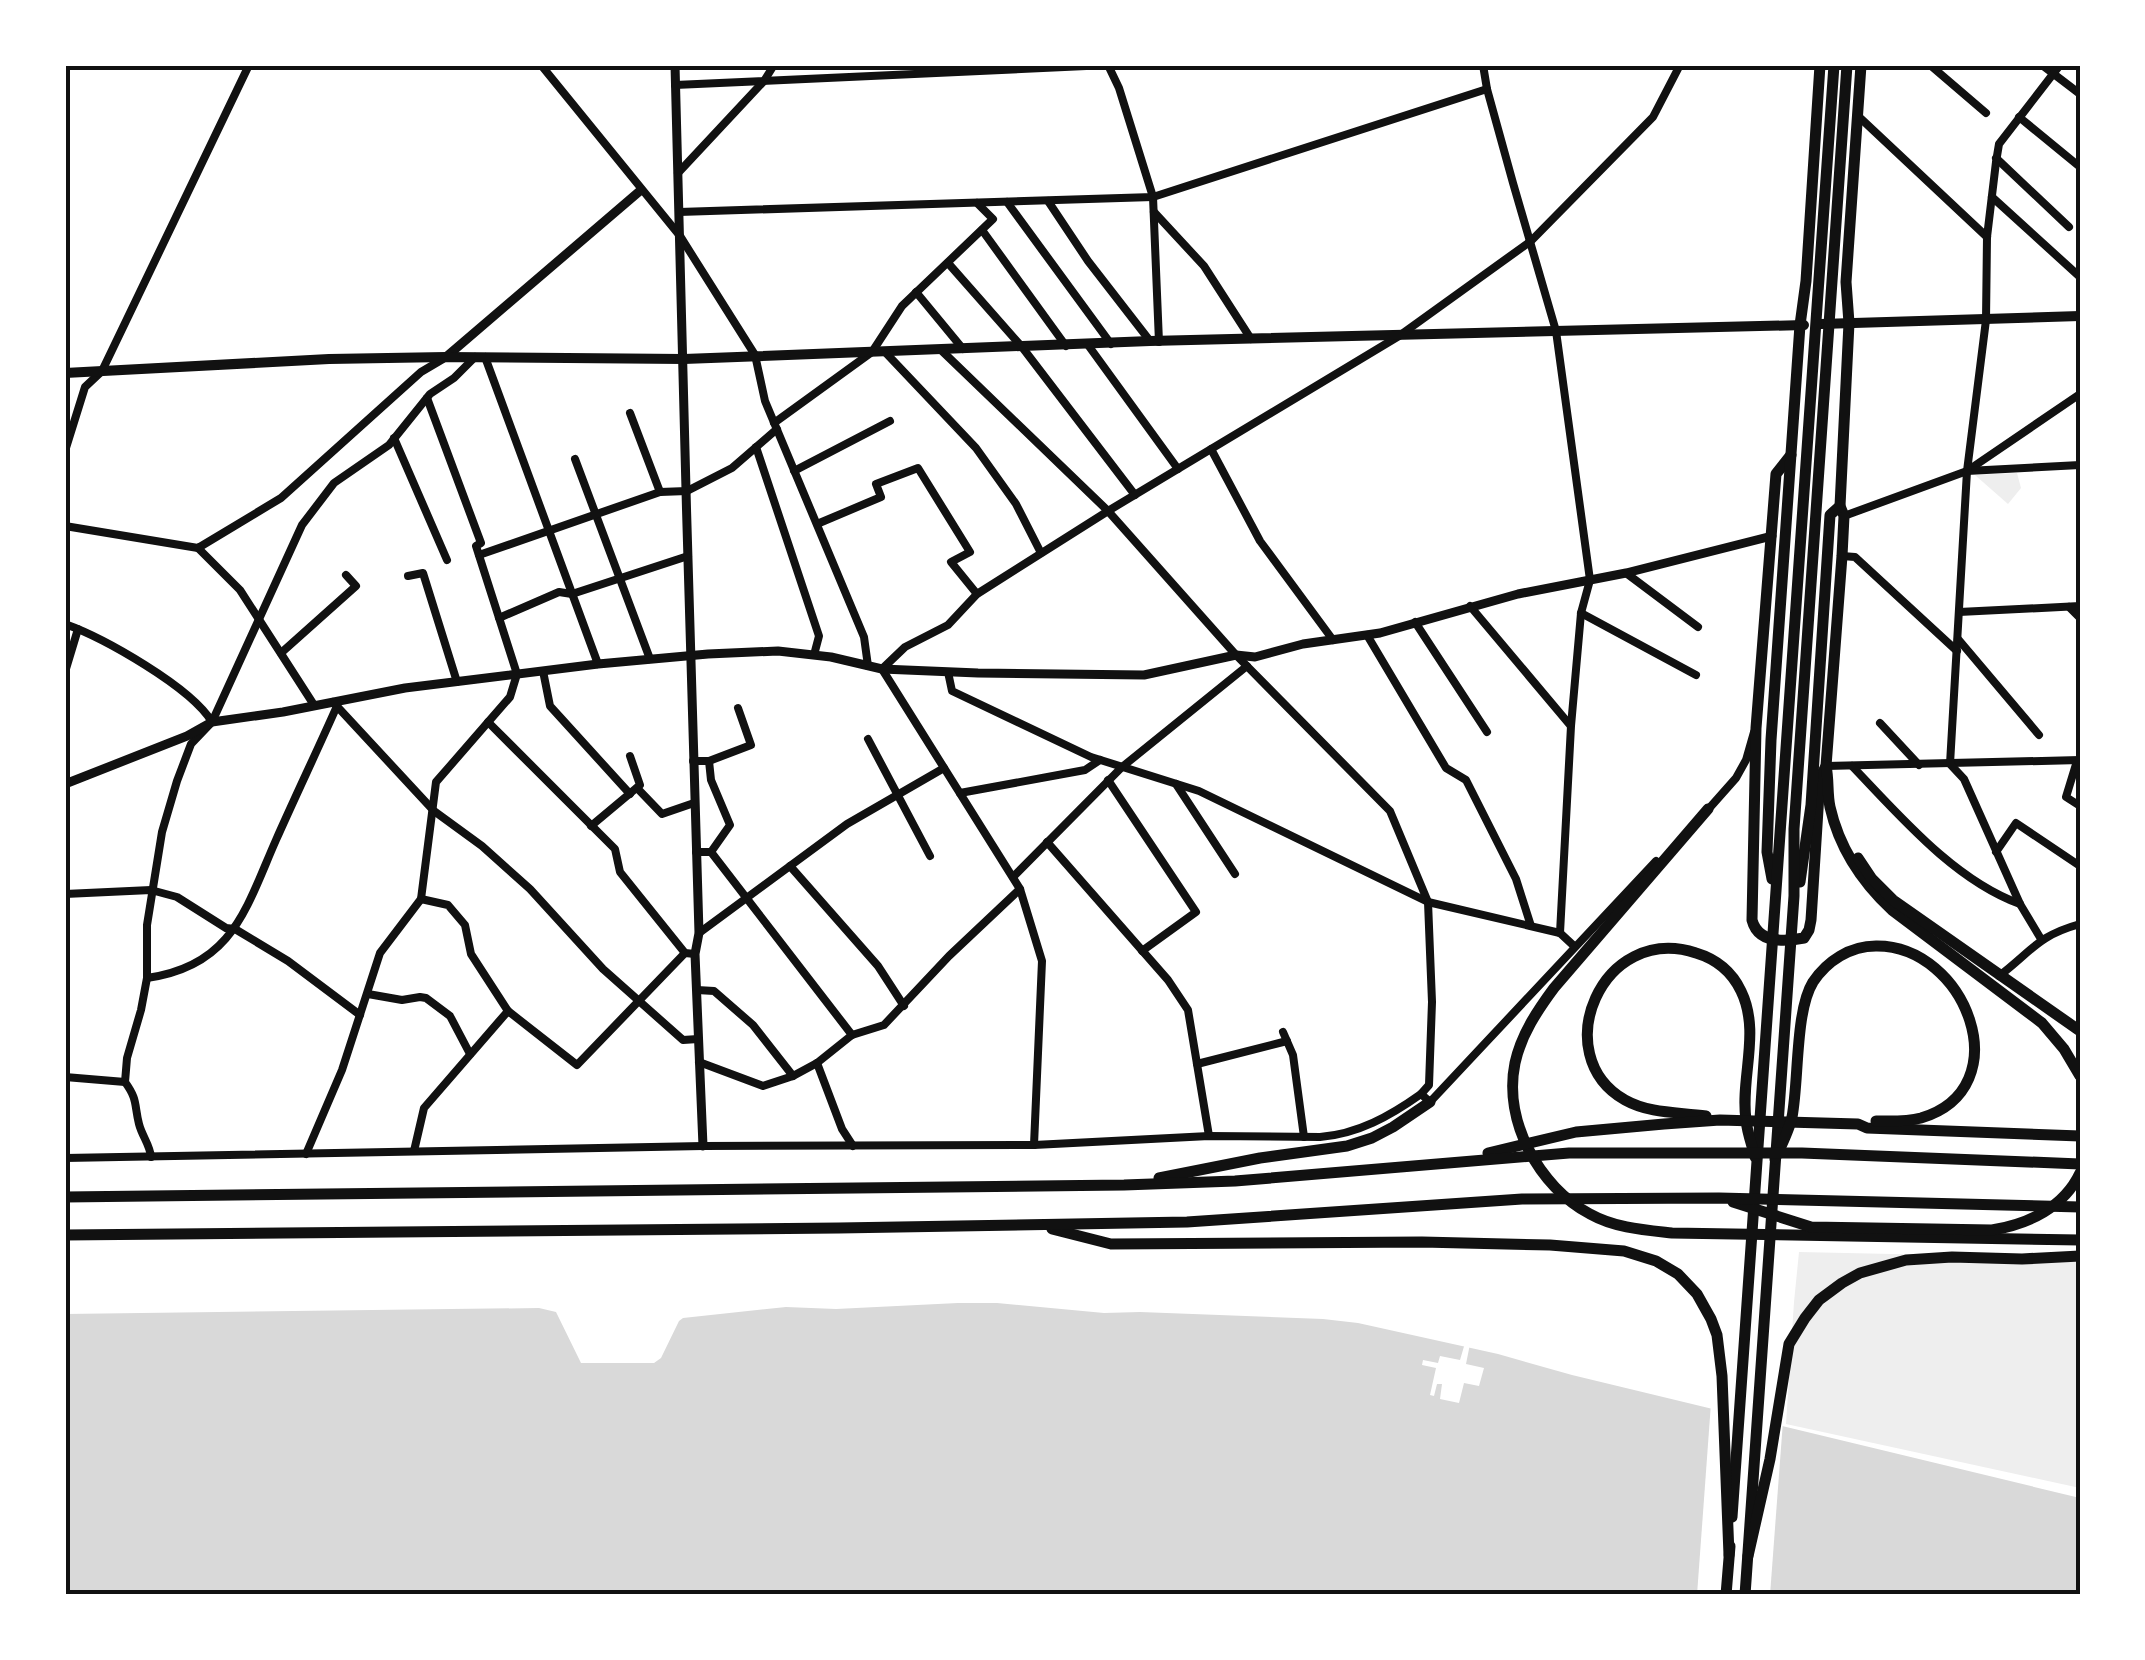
<svg xmlns="http://www.w3.org/2000/svg" width="2145" height="1660" viewBox="0 0 2145 1660" font-family="'Public Sans',sans-serif">
<rect width="100%" height="100%" fill="#fff"/>
<g fill="#eee">
<polygon points="2017,473 2021,488 2008,504 1975,475"/>
<polygon points="1799,1252 2080,1258 2080,1488 1786,1424 1794,1302"/>
</g>
<polygon fill="#d9d9d9" points="958,1303 997,1303 1104,1313 1140,1312 1323,1319 1358,1323 1498,1354 1572,1375 2080,1498 2080,1595 65,1595 65,1314 539,1308 556,1312 581,1363 654,1363 661,1358 679,1321 683,1318 786,1307 836,1309"/>
<g fill="#fff">
<polygon points="1465,1343 1470,1344 1466,1364 1484,1368 1479,1386 1464,1383 1459,1403 1440,1399 1442,1384 1437,1384 1434,1396 1430,1395 1436,1368 1422,1365 1423,1360 1438,1363 1440,1356 1460,1360"/>
<polygon points="1711,1403 1783,1421 1770,1595 1697,1595"/>
</g>
<g fill="none" stroke-linecap="round" stroke-linejoin="round">
<g stroke="#111" stroke-width="8">
<polyline points="541,65 680,236 755,355 765,401 864,637 868,666"/>
<polyline points="1483,65 1487,89 1513,183 1556,331 1590,580 1581,613 1571,726 1560,933"/>
<polyline points="1930,65 1986,113"/>
<polyline points="2042,65 2080,94"/>
<polyline points="675,85 1108,65 1119,88 1153,197 1159,342"/>
<polyline points="1857,115 1987,237"/>
<polyline points="2019,117 2080,167"/>
<polyline points="1996,158 2069,227"/>
<polyline points="678,173 764,81 774,65"/>
<polyline points="1992,197 2080,277"/>
<polyline points="1048,201 1088,261 1150,341"/>
<polyline points="1007,202 1111,344"/>
<polyline points="679,212 1153,197 1487,89"/>
<polyline points="1154,212 1204,266 1251,339"/>
<polyline points="982,230 1066,346"/>
<polyline points="948,263 1022,347 1135,495"/>
<polyline points="916,292 963,349"/>
<polyline points="1088,345 1178,469"/>
<polyline points="941,350 1108,511 1236,655 1390,811 1428,902 1432,1002 1429,1085 1421,1094 1430,1102 1656,861"/>
<polyline points="885,352 976,448 1016,504 1041,553"/>
<polyline points="485,357 598,664"/>
<polyline points="630,413 660,492 687,491 732,468 777,429"/>
<polyline points="774,423 872,352 902,306 993,219 977,203"/>
<polyline points="394,438 447,560"/>
<polyline points="756,447 819,636 814,655"/>
<polyline points="1211,449 1260,541 1333,640"/>
<polyline points="65,451 85,387 102,371 249,65"/>
<polyline points="575,459 650,659"/>
<polyline points="794,471 890,421"/>
<polyline points="1967,471 2080,394"/>
<polyline points="1844,516 1967,471 2080,465"/>
<polyline points="817,524 881,497 876,484 918,468 970,552 951,562 977,594"/>
<polyline points="65,526 198,548 281,498 421,372 443,359"/>
<polyline points="198,548 240,590 314,705"/>
<polyline points="479,555 660,492"/>
<polyline points="1842,556 1855,557 1957,651"/>
<polyline points="1626,573 1698,627"/>
<polyline points="408,576 423,573 457,682"/>
<polyline points="1470,606 1570,725"/>
<polyline points="2069,607 2080,618"/>
<polyline points="1959,612 2080,606"/>
<polyline points="1581,613 1696,675"/>
<polyline points="499,618 559,592 572,594 688,556"/>
<polyline points="1415,622 1487,732"/>
<path d="M65,624c39,14 126,63 147,98"/>
<polyline points="1367,635 1446,768 1466,780 1516,879 1531,926"/>
<polyline points="1958,639 2039,735"/>
<polyline points="281,653 356,586 346,575"/>
<polyline points="543,671 550,706 630,794"/>
<polyline points="65,672 78,629"/>
<polyline points="948,672 952,691 1091,757 1199,791 1428,902 1560,933 1574,946"/>
<polyline points="333,702 434,811 482,846 530,889 603,969 683,1040 698,1039"/>
<polyline points="488,722 615,849 620,872 685,953 695,954"/>
<polyline points="1880,723 1919,765"/>
<polyline points="868,739 930,856"/>
<polyline points="693,761 709,761 751,745 738,708"/>
<polyline points="709,761 711,780 730,825 711,852"/>
<polyline points="2077,761 2066,797 2080,806"/>
<polyline points="1826,766 2080,760"/>
<path d="M1852,766c48,50 102,114 168,138"/>
<polyline points="1108,780 1196,912 1142,951"/>
<polyline points="1176,784 1235,874"/>
<polyline points="637,788 662,814 694,803"/>
<polyline points="960,793 1085,770 1100,760"/>
<polyline points="1705,813 1736,778 1746,760 1754,732"/>
<polyline points="591,826 640,785 630,756"/>
<polyline points="1047,842 1168,980 1188,1010 1209,1136"/>
<polyline points="696,852 711,852 852,1035"/>
<polyline points="1996,852 2016,823 2080,866"/>
<polyline points="790,866 878,966 904,1006"/>
<polyline points="1013,877 1122,767 1247,666"/>
<polyline points="65,894 151,890 177,897 226,928 235,929 288,961 360,1015"/>
<polyline points="421,899 448,905 465,925 471,954 508,1011"/>
<polyline points="699,933 847,824 944,768"/>
<polyline points="2041,939 2020,904 1964,779 1950,764 1967,471 1986,320 1987,237 1996,162 1999,144 2060,65"/>
<path d="M1999,976c33,-25 38,-40 81,-52"/>
<path d="M147,978c86,-12 99,-70 129,-138 20,-45 41,-89 61,-134"/>
<polyline points="697,990 714,991 753,1025 793,1076"/>
<polyline points="368,994 402,1000 420,997 426,998 450,1016 470,1054"/>
<polyline points="1283,1032 1293,1055 1304,1137"/>
<polyline points="699,1062 763,1086 793,1076 817,1063 852,1035 884,1025 949,956 1020,889"/>
<polyline points="817,1063 842,1129 853,1146"/>
<polyline points="1197,1064 1287,1041"/>
<polyline points="65,1077 125,1082"/>
<polyline points="1034,1145 1042,961 1020,889 882,669 905,647 948,625 977,594 1108,511 1399,336 1531,241 1653,117 1680,65"/>
<polyline points="414,1151 424,1108 508,1011 577,1065 685,953"/>
<polyline points="306,1154 342,1070 380,953 421,899 436,782 510,697 517,674 476,546 481,543 427,398"/>
<path d="M151,1157c-1,-12 -9,-21 -12,-33 -5,-20 -1,-24 -14,-42l2,-24 14,-48 6,-32v-53l15,-93 15,-51 14,-37 21,-22 90,-197 32,-42 55,-38 41,-51 24,-16 21,-21"/>
<path d="M65,1158l638,-12 331,-1 175,-9 111,1c38,-3 70,-21 101,-43"/>
</g>
<g stroke="#111" stroke-width="9">
<path d="M675,65c8,289 14,579 24,868l-4,21 8,192"/>
<polyline points="446,357 641,190"/>
<polyline points="65,784 187,736 212,722 283,712 405,688 598,664 708,654 778,651 831,657 882,669 978,673 1144,675 1236,655 1255,657 1303,644 1380,633 1518,594 1626,573 1772,536"/>
</g>
<g stroke="#111" stroke-width="10">
<polyline points="1821,324 2080,316"/>
<polyline points="65,373 329,359 446,357 684,359 1150,341 1804,325"/>
</g>
<g stroke="#111" stroke-width="11">
<path d="M1791,455l-15,19 -20,254 -4,192c6,23 32,22 52,18l5,-8 2,-10 9,-142 6,-12 16,-210 2,-40 -4,-10 9,-183 -3,-41 15,-217"/>
<polyline points="1772,879 1767,852 1771,740 1800,325 1806,281 1820,65"/>
<polyline points="1800,882 1811,805 1830,515 1840,506"/>
<polyline points="1732,1517 1834,65"/>
<polyline points="1726,1595 1730,1546"/>
<polyline points="1745,1595 1794,896 1794,829 1847,65"/>
</g>
<g stroke="#111" stroke-width="11">
<path d="M1826,766c3,14 1,27 4,41 9,40 32,75 62,103l150,113 22,26 16,27"/>
<path d="M1708,809l-154,179c-17,23 -33,47 -39,75 -12,58 24,124 75,151 25,14 54,16 82,19l408,7"/>
<polyline points="1858,858 1872,879 1893,900 2080,1031"/>
<path d="M1706,1116c-27,-4 -56,-2 -81,-16 -79,-45 -23,-178 71,-147 20,6 36,19 45,38 20,41 -1,87 5,129 1,12 6,25 9,37"/>
<polyline points="1488,1153 1576,1132 1664,1124 1720,1120 1858,1124 1867,1128 2080,1136"/>
<path d="M1775,1159c6,-13 14,-28 17,-42 7,-36 3,-106 21,-135 14,-21 37,-36 63,-36 90,-1 145,142 45,172 -15,4 -30,3 -45,3"/>
<polyline points="1159,1178 1260,1158 1347,1146 1372,1138 1393,1127 1430,1102"/>
<polyline points="65,1197 1124,1185 1235,1181 1569,1153 1802,1153 2080,1164"/>
<path d="M1733,1202l78,25 181,3c37,-6 72,-23 88,-57"/>
<polyline points="1052,1229 1111,1244 1422,1242 1550,1245 1624,1251 1656,1261 1678,1274 1697,1294 1711,1319 1717,1335 1722,1376 1729,1555"/>
<polyline points="65,1235 839,1228 1187,1222 1522,1199 1719,1198 2080,1207"/>
<polyline points="1748,1556 1770,1459 1789,1344 1805,1318 1819,1300 1842,1283 1860,1273 1906,1260 1952,1257 2022,1259 2080,1256"/>
</g>
</g>
<rect width="2145" height="1660" fill="none" stroke="#ffffff" stroke-width="135"/>
<rect x="68" y="68" width="2010" height="1524" fill="none" stroke="#111" stroke-width="4"/>
</svg>
